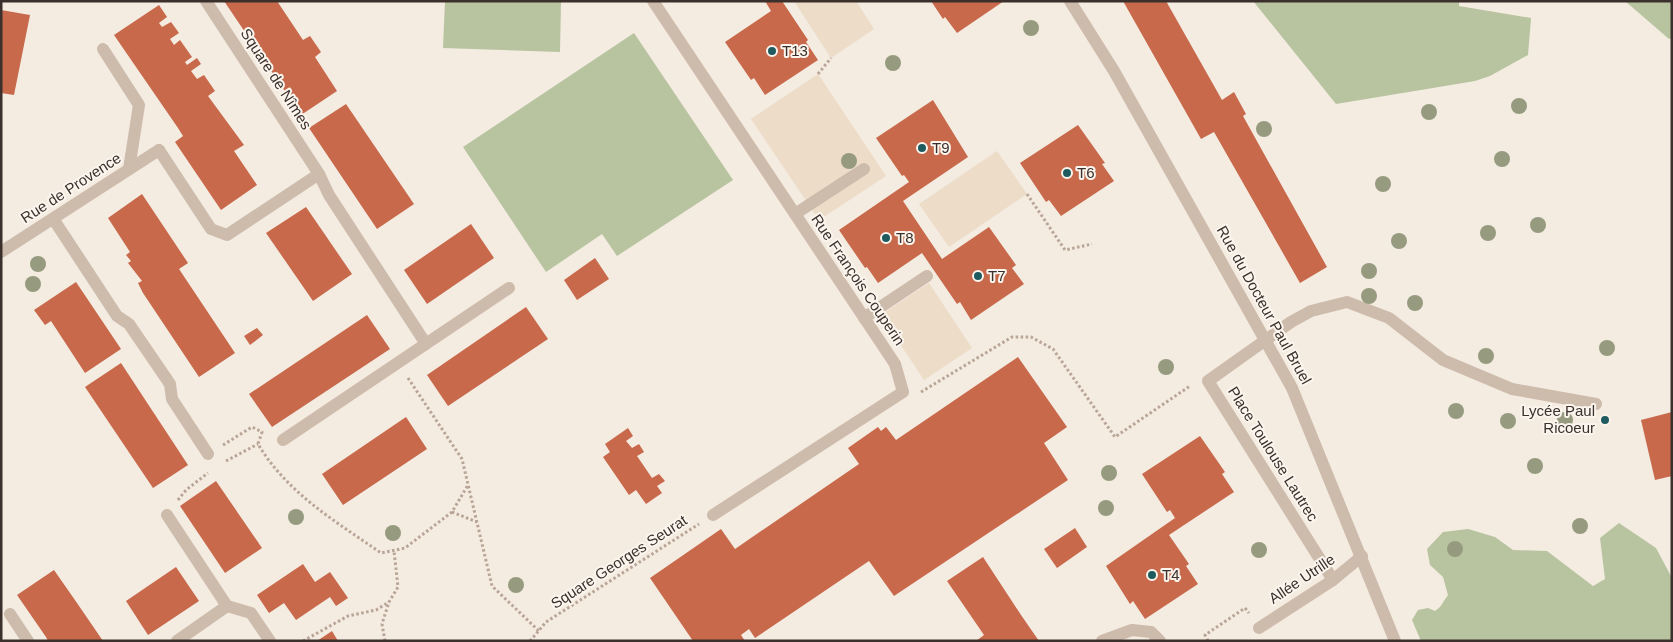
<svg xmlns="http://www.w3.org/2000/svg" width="1673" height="642" viewBox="0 0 1673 642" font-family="Arial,sans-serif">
<rect width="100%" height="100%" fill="#f4ebe1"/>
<g fill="#b8c4a0">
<polygon points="445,1 561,1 560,52 443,48"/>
<polygon points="1253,1 1459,1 1459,6 1531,18 1528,55 1490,76 1475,81 1336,104"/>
<polygon points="1625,1 1672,1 1672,38 1669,39"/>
<polygon points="634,33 733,180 617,256 602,234 546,272 463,147"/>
<polygon points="1619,523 1656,548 1672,578 1672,641 1421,641 1412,620 1418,610 1428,608 1435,611 1440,607 1448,595 1443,577 1430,565 1427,549 1443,532 1468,529 1495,537 1513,550 1547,551 1593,586 1605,579 1600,538"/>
</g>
<g fill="#ecdcc8">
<polygon points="794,1 856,1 874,29 831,58"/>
<polygon points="818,74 886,176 819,220 751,119"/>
<polygon points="997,151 1027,194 949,247 919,204"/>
<polygon points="929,283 972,348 924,380 881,315"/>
</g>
<g fill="#c8694b">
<polygon points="224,1 277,1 303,40 310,36 321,52 315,57 337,91 301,115"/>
<polygon points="765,1 782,1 808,40 806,42 818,60 765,95 754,78 751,80 725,42 771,11"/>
<polygon points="931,1 1004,1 957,33 945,17 943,19"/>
<polygon points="1123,1 1166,1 1222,100 1234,92 1246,114 1243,116 1327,267 1300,283 1214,132 1201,139"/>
<polygon points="159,5 167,17 159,23 162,27 171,22 179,33 170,39 174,45 180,40 192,57 185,62 187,65 197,58 201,64 191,71 197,79 204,75 215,91 208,96 244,145 234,151 257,185 221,210 175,142 183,136 178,128 114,35"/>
<polygon points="1,10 30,15 14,95 1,93"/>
<polygon points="933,100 968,157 903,201 942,259 989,227 1016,265 1012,268 1024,284 971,320 960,302 957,304 922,253 878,283 867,267 865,268 839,230 909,182 904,175 902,176 876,138"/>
<polygon points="346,104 414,204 377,229 309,128"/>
<polygon points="1078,125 1105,163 1102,164 1114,181 1061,216 1049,200 1046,202 1020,163"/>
<polygon points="142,194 188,263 179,269 235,353 199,377 143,293 138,283 142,281 128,263 131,261 126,255 130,252 108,218"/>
<polygon points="306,207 352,274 313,301 266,233"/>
<polygon points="471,224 494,258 427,304 404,270"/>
<polygon points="595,258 609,279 577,300 564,280"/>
<polygon points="76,282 121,349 85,373 51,321 45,325 34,310"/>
<polygon points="526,307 548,339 448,406 427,375"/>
<polygon points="367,315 390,349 272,427 249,394"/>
<polygon points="257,328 263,335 250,345 244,336"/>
<polygon points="1018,357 1067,427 1044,443 1068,480 894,596 869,561 755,638 749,629 741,635 745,641 693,641 650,578 721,529 735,549 859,464 848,448 878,427 881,431 886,427 896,440"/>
<polygon points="121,363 188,465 153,488 85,387"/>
<polygon points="1672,412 1672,476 1655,480 1641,420"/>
<polygon points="406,417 427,449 343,505 322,474"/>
<polygon points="628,428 633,436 626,441 632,448 639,444 644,452 637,456 652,478 659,474 665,481 657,486 662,493 646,504 636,490 629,495 603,457 610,452 605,444"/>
<polygon points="1200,436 1225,472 1222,474 1234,492 1169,535 1189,564 1186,566 1198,584 1145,619 1133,601 1130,604 1106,566 1175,518 1170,510 1167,512 1142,474"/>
<polygon points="216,481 262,548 225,573 180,506"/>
<polygon points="1075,528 1087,547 1057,568 1044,549"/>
<polygon points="983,557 1021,615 1039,641 976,641 984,635 947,581"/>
<polygon points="303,564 315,582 330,572 348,598 336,606 330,597 296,620 284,603 269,613 257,595"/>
<polygon points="176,567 199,601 148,635 126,601"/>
<polygon points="54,570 77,603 103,641 48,641 46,637 17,595"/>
<polygon points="332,631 338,641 317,641"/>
</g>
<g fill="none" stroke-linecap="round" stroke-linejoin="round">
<g stroke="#b9a596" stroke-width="3" stroke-dasharray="2.5 2.5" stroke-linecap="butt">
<polyline points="818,74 831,58"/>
<polyline points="1027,194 1065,250 1092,244"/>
<polyline points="408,378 462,459 492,586 539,631"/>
<polyline points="921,392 1012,337 1031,337 1053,349 1115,437 1190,386"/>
<path d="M223,445l29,-18 10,5 -4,12c29,49 77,77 123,109l24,-5 47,-36 16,-27"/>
<polyline points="226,461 258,444"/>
<polyline points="178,500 186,490 208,473"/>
<polyline points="452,512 477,522"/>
<polyline points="303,641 348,616 376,610 389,602"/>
<polyline points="385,641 382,624 389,602 398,587 394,551"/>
<polyline points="530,641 546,622 699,524"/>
<polyline points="1208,641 1205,635 1245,608 1249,613"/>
</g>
<g stroke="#cdbbac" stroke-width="12">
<polyline points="206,1 319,174 329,195 426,344"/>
<polyline points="103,49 139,105 129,169"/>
<polyline points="159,150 211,229 227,235 319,174"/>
<polyline points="795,214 864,169"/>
<polyline points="54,220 117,316 129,324 170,384 172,399 208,454"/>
<polyline points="864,318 927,276"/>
<polyline points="283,440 509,288"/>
<polyline points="1333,580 1208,381 1291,322 1311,311 1347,302 1389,318 1443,360 1512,389 1596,404"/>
<polyline points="10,614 28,641"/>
<polyline points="1259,628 1333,580 1362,556"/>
<polyline points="1102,641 1132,630 1151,632 1160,641"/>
</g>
<g stroke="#cdbbac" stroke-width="12">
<polyline points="653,1 895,364 903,392 713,515"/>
<polyline points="1070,1 1114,71 1292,388 1395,641"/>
<polyline points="1,252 159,150"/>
<polyline points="167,515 227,606 251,613 270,641"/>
<polyline points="177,641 227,606"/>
</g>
</g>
<g fill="#969b7f">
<circle cx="1031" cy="28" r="8"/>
<circle cx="893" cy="63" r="8"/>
<circle cx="1519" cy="106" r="8"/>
<circle cx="1429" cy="112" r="8"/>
<circle cx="1264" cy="129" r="8"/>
<circle cx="1502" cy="159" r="8"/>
<circle cx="849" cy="161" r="8"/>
<circle cx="1383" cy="184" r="8"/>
<circle cx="1538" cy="225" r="8"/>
<circle cx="1488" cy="233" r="8"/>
<circle cx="1399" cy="241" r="8"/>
<circle cx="38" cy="264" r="8"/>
<circle cx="1369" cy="271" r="8"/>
<circle cx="33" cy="284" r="8"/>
<circle cx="1369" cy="296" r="8"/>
<circle cx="1415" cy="303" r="8"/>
<circle cx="1607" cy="348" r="8"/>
<circle cx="1486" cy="356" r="8"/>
<circle cx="1166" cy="367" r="8"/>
<circle cx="1456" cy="411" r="8"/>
<circle cx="1565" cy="420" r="8"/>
<circle cx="1508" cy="421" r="8"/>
<circle cx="1535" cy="466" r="8"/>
<circle cx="1109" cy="473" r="8"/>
<circle cx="1106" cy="508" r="8"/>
<circle cx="296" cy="517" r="8"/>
<circle cx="1580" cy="526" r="8"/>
<circle cx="393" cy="533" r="8"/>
<circle cx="1455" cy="549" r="8"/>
<circle cx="1259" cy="550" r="8"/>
<circle cx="516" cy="585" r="8"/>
</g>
<g fill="#1f5a5e" stroke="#fbf5ee" stroke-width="2">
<circle cx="772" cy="51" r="5"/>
<circle cx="922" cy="148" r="5"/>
<circle cx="1067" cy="173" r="5"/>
<circle cx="886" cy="238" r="5"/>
<circle cx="978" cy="276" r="5"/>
<circle cx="1605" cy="420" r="5"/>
<circle cx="1152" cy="575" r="5"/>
</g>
<g text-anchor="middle" stroke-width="4" stroke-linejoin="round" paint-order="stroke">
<g font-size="15" fill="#3b302b" stroke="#fbf5ee" text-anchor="start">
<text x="782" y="56">T13</text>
<text x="932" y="153">T9</text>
<text x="1077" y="178">T6</text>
<text x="896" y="243">T8</text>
<text x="988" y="281">T7</text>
<text x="1595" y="416" text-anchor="end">Lycée Paul<tspan x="1595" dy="17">Ricoeur</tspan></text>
<text x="1162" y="580">T4</text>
</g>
<g font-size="15" fill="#3b302b" stroke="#fbf5ee">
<text transform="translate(276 79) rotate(57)" y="5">Square de Nîmes</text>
<text transform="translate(71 188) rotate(-33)" y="5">Rue de Provence</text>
<text transform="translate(858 280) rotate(56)" y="5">Rue François Couperin</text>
<text transform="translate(1264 305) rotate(61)" y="5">Rue du Docteur Paul Bruel</text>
<text transform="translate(1273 454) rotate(58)" y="5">Place Toulouse Lautrec</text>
<text transform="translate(619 562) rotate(-33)" y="5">Square Georges Seurat</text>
<text transform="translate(1302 579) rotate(-34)" y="5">Allée Utrille</text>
</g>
</g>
<rect width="1673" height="642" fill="none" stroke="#3b302b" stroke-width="5"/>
</svg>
